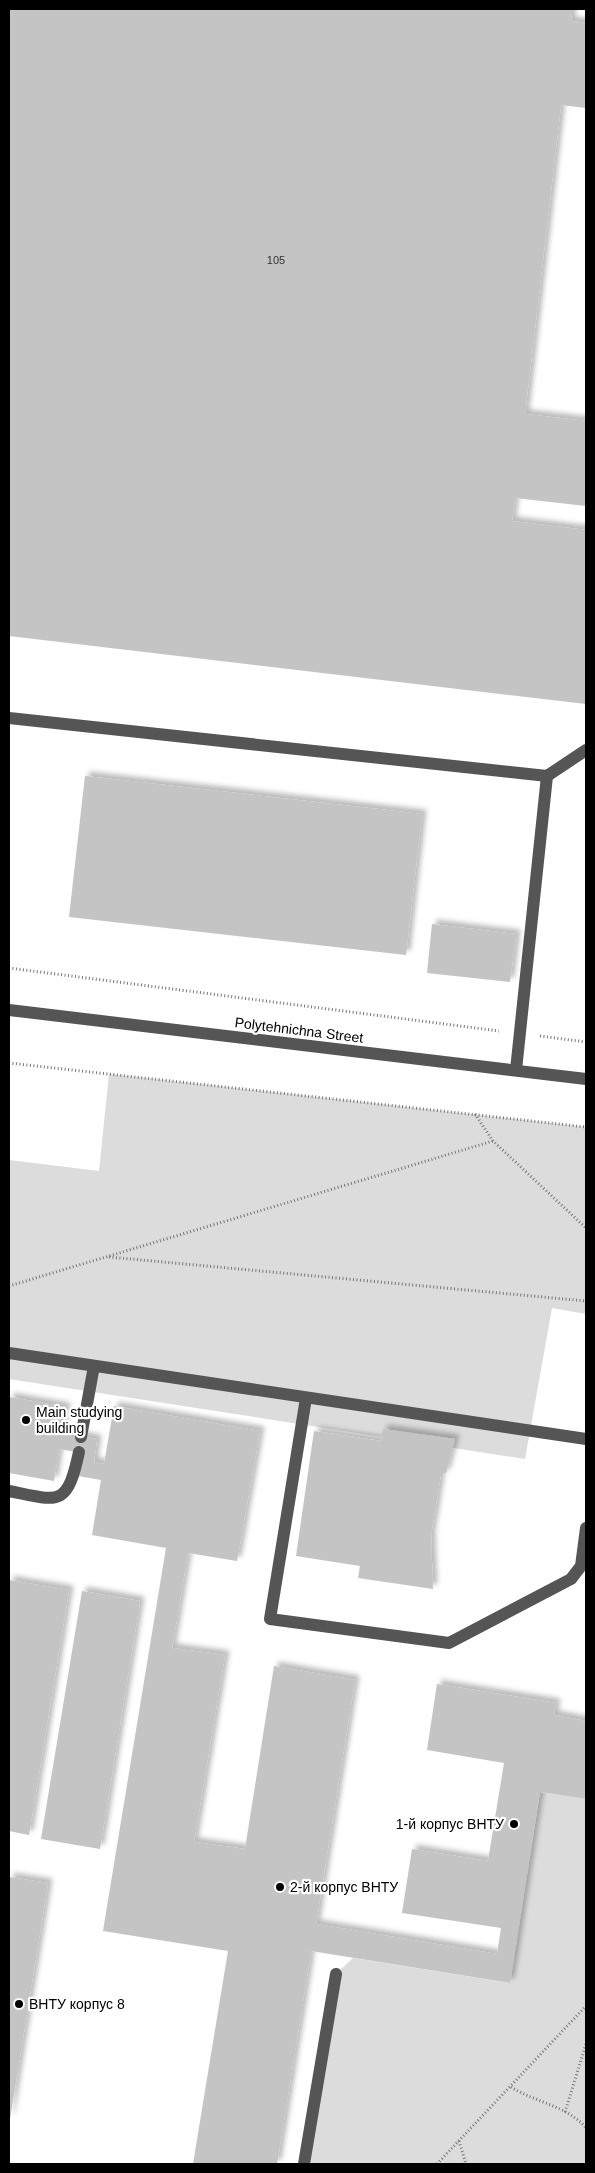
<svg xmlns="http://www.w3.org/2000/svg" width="595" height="2173" viewBox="0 0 595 2173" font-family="Arial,sans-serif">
<defs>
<filter id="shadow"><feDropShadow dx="4.5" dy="-4.5" stdDeviation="2.5" flood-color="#0004"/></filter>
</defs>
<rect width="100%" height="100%" fill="#fff"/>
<g fill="#dcdcdc">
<polygon points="109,1074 586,1127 586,1314 552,1308 525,1459 9,1379 9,1160 99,1171"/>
<polygon points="540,1792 586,1799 586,2164 304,2164 336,1974 353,1958 509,1983"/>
</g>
<g fill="#c4c4c4" filter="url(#shadow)">
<polygon points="9,9 572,9 571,21 586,23 586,108 561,105 525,414 586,421 586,506 515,498 512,521 586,530 586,704 9,636"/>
<polygon points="85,776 422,814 406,955 69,917"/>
<polygon points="432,924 516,934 510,982 427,973"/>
<polygon points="9,1397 66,1407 62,1433 97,1439 94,1462 104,1464 114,1406 260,1431 237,1561 188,1553 172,1648 225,1655 194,1842 245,1849 274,1666 355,1680 316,1924 497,1954 501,1928 402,1913 412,1849 488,1861 504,1763 427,1750 437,1684 556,1703 554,1715 586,1721 586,1799 540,1792 510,1983 311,1951 277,2164 193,2164 228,1951 103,1931 166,1548 92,1535 101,1480 78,1476 82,1453 59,1449 54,1481 9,1473"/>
<polygon points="383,1429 455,1439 446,1473 441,1474 431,1535 433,1589 358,1578 360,1566 296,1556 314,1431 381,1441"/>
<polygon points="9,1580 69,1590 29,1835 9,1831"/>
<polygon points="82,1591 140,1601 100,1849 41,1839"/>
<polygon points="9,1877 48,1883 10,2119 9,2119"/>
</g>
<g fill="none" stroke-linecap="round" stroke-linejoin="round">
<g stroke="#777" stroke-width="3" stroke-dasharray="1 2.5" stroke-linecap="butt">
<polyline points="9,968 499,1031"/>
<polyline points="540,1036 586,1042"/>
<polyline points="9,1063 586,1127"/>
<polyline points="475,1114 493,1141 586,1228"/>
<polyline points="109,1257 586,1301"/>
<polyline points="9,1286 493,1141"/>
<path d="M511,2087c23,15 57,19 75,41"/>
<polyline points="565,2112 586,2044"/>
<polyline points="459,2141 466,2164"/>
<polyline points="437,2164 586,2006"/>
</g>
<g stroke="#555" stroke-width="12">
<polyline points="9,718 547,776 586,750"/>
<polyline points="9,1010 586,1079"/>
<polyline points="516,1070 547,776"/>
<polyline points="9,1353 586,1439"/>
<polyline points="306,1398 270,1619 449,1643 571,1579 581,1566 586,1528"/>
<polyline points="81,1437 94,1366"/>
<path d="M9,1491c50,10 58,17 70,-39"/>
<polyline points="304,2164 336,1974"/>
</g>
</g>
<g fill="#000" stroke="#fff" stroke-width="2">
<circle cx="26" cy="1420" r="5"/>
<circle cx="514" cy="1824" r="5"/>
<circle cx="280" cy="1887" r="5"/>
<circle cx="19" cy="2004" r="5"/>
</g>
<g text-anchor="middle" stroke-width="4.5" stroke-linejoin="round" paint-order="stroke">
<g font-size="11" fill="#313131">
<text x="276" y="264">105</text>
</g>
<g font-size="14" fill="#000" stroke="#fff">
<text transform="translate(299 1030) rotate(7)" y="5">Polytehnichna Street</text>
</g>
<g font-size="14" fill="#000" stroke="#fff" text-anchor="start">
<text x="36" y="1417">Main studying<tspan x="36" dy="16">building</tspan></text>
<text x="504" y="1829" text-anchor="end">1-й корпус ВНТУ</text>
<text x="290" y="1892">2-й корпус ВНТУ</text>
<text x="29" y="2009">ВНТУ корпус 8</text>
</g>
</g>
<rect width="595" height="2173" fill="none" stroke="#000000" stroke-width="20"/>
</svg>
